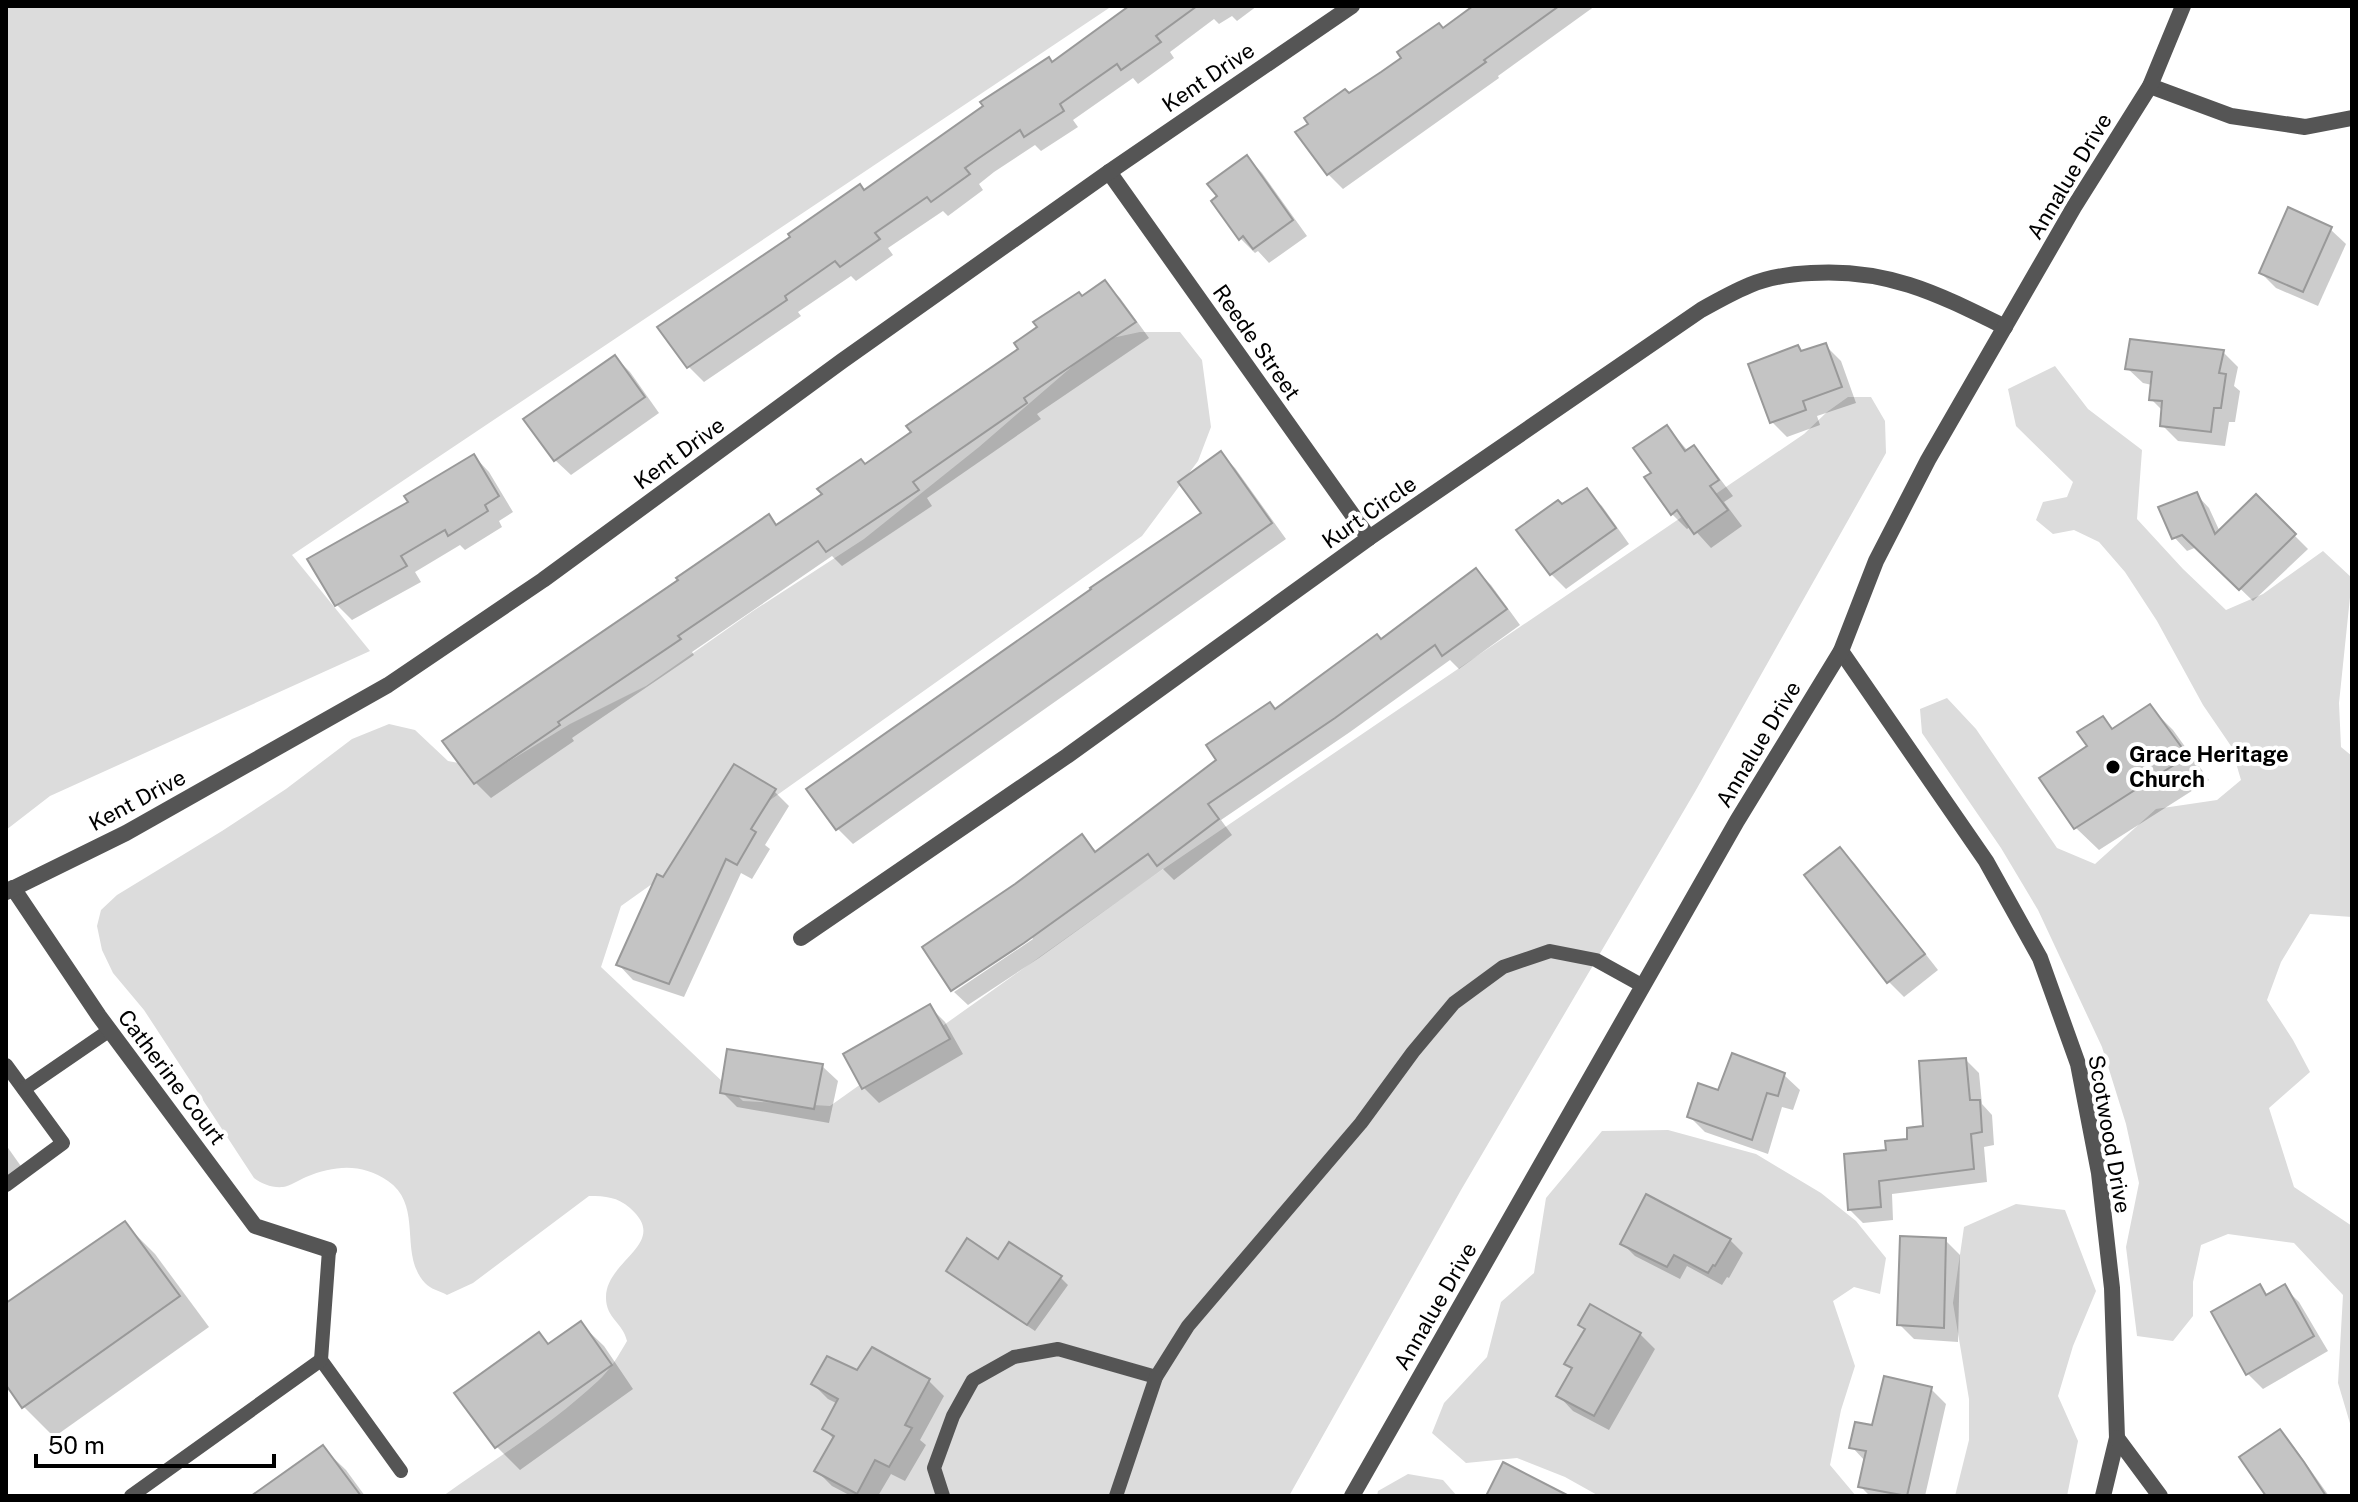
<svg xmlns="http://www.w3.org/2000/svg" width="2358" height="1502" viewBox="0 0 2358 1502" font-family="'Public Sans',sans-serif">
<rect width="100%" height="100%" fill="#fff"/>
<g fill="#dcdcdc">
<polygon points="6,6 1112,6 292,555 370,651 50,796 6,830"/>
<path d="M1140,332h40l22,28 9,67 -13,34 -56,75 -521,370 -20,61 142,134 87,5 329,-234 645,-438 23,-22 21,-15h23l14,24 1,32 -190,337 -235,400 -172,306h-846c52,-37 108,-71 155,-115 12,-11 21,-26 29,-40 -4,-18 -21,-23 -21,-43 -1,-38 65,-54 24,-90 -13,-11 -24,-12 -41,-12l-116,87 -26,12c-7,-4 -17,-6 -22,-12 -27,-29 -1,-77 -37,-102 -26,-18 -53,-16 -82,-4 -7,3 -16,9 -23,10 -11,1 -21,-3 -29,-9l-110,-168 -31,-37 -11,-23 -5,-24 4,-16 16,-15 105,-64 64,-42 66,-50 37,-15 26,6 33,31 47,9 75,-46 76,-38 107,-75 111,-72 115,-92 96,-83 37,-26z"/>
<polygon points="2055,366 2088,409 2142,450 2137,519 2183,569 2226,610 2263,594 2323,551 2352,578 2339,703 2341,747 2352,756 2352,917 2310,914 2281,962 2267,1000 2293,1040 2310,1072 2269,1108 2294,1187 2352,1226 2352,1430 2338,1383 2343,1295 2294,1243 2228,1234 2201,1245 2193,1282 2193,1316 2173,1341 2137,1336 2126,1247 2139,1183 2126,1124 2102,1047 2038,910 2001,848 1922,733 1920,709 1947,698 1976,729 2057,848 2095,864 2156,809 2217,800 2241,780 2231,746 2203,705 2157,621 2125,572 2099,542 2074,530 2053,534 2036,520 2043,502 2067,497 2073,482 2016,426 2008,389"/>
<polygon points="1668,1130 1756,1154 1821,1193 1856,1221 1886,1258 1880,1294 1854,1287 1833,1301 1855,1366 1841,1410 1830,1465 1856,1496 1599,1496 1565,1477 1517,1458 1466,1463 1432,1433 1444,1403 1487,1357 1501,1302 1534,1273 1546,1198 1602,1131"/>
<polygon points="2016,1204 2065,1210 2096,1291 2073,1346 2058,1396 2078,1441 2067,1496 1955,1496 1969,1440 1969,1399 1953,1303 1964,1227"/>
<polygon points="1408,1474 1443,1480 1457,1496 1377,1496 1378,1491"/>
</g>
<g fill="#0003">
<polygon points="1133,6 1257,6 1237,21 1232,16 1219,24 1214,19 1170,52 1174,58 1138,84 1133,78 1073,120 1078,127 1041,151 1035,145 994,172 979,184 983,190 948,216 943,211 888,248 893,255 856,281 851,276 798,312 801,316 704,382 689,367 660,328 865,192 1053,64"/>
<polygon points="1477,6 1595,6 1498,76 1499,78 1343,189 1328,174 1349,95"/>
<polygon points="1247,157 1262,173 1307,236 1269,263 1258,251 1255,253 1240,238"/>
<polygon points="2330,229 2346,244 2318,306 2276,288 2261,273"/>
<polygon points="1105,283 1120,298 1149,338 1037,414 1041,419 927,498 932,506 842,566 832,556 692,652 694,655 572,738 574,741 491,798 476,783 681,581 768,517 778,526 866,466 1021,350 1083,298"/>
<polygon points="1826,346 1841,361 1856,403 1817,416 1820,425 1787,437 1772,422 1803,353"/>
<polygon points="2223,352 2238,367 2234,386 2240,391 2235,422 2229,422 2225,446 2178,441 2162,425 2164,412 2151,399 2152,385 2143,383 2127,368"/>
<polygon points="615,357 630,372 659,413 571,475 555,460"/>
<polygon points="1667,427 1688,451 1693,448 1708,463 1733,496 1724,502 1742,526 1711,548 1691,526 1687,529 1672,514 1653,473"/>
<polygon points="1220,453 1235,468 1286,539 853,844 838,829 809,789 1204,514"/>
<polygon points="474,456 489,472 513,512 499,521 502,527 465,550 460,545 415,572 421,582 352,620 337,605 310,560 411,503"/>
<polygon points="1586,491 1602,506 1629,544 1566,589 1551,574 1519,530"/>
<polygon points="2196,494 2209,508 2220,532 2256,497 2308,549 2253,601 2197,547 2187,551 2174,537"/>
<polygon points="1476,570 1491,585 1520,625 1459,669 1450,660 1350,732 1221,820 1232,835 1174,880 1163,869 1039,958 968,1005 954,992 1033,939 1031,936 953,988 953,990 924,947 1016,886 1082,837 1097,852 1219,760 1276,711 1382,641"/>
<polygon points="2150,707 2173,730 2209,780 2099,850 2076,828 2090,746 2103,718 2114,730"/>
<polygon points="774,791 789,806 765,845 770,849 752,879 741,873 684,997 633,980 618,964 664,879"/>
<polygon points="1840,849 1855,864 1938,970 1904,997 1889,982 1807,875"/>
<polygon points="930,1007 945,1022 963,1054 879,1103 864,1088 846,1055"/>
<polygon points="1966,1060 1979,1073 1982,1104 1992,1115 1994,1145 1984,1147 1987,1182 1892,1194 1893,1220 1863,1223 1850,1210 1888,1152 1910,1141 1925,1128"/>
<polygon points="822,1066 838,1081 829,1123 737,1107 722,1092"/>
<polygon points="1784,1075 1800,1090 1793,1110 1782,1107 1768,1154 1705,1132 1690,1117 1720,1093"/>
<polygon points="6,1145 25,1172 6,1186"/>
<polygon points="125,1224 155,1254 209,1327 54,1437 24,1407 6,1382 6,1305"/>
<polygon points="1730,1240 1743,1253 1729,1278 1727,1277 1722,1285 1687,1266 1680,1279 1635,1256 1622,1243"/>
<polygon points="1945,1240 1960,1255 1958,1342 1914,1339 1899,1324"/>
<polygon points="1010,1245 1061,1278 1068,1285 1035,1331 956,1278 949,1271 999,1261"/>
<polygon points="2259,1287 2269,1296 2284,1287 2299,1302 2328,1351 2263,1389 2248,1374 2214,1313"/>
<polygon points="581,1324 604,1346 633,1389 520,1470 497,1447 457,1393 549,1345"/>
<polygon points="1640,1334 1655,1349 1609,1430 1573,1411 1558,1395 1573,1370 1567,1364"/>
<polygon points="929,1381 944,1396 920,1440 926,1445 905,1481 891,1474 878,1496 851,1496 832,1486 817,1471 834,1439 824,1429 838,1404 828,1399 813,1384"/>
<polygon points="1931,1389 1946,1404 1925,1496 1870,1496 1860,1486 1865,1461 1852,1447 1873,1428"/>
<polygon points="2279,1432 2294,1447 2329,1496 2268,1496"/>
<polygon points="323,1448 346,1470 365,1496 255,1496"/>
</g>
<g fill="#c4c4c4" stroke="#999" stroke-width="2">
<polygon points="1129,6 1197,6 1156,36 1161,42 1121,70 1117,64 1060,104 1064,111 1024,137 1020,130 979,158 965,168 970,174 931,202 927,197 875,233 880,239 840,267 835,261 785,296 787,300 687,368 657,327 790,237 788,234 860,184 864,190 983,106 980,102 1049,57 1052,62"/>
<polygon points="1473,6 1559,6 1484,60 1486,62 1327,175 1295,132 1308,124 1304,118 1345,89 1349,93 1381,72 1401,58 1397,52 1439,23 1443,28"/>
<polygon points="1247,155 1293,220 1253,249 1243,236 1239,240 1211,201 1217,196 1207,184"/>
<polygon points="2288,207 2332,227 2303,292 2259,273"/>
<polygon points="1105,280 1136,322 1024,398 1027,403 913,482 919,490 826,552 818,541 678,636 681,639 558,722 560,725 474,784 442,741 678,580 676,578 769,514 776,525 822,494 817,489 861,459 865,464 911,432 906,426 1018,349 1014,343 1037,327 1033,322 1079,292 1082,296"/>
<polygon points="2130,339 2224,350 2219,373 2226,374 2221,408 2214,408 2211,432 2160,426 2162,401 2149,400 2152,372 2125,369"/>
<polygon points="1826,343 1842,387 1803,401 1806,410 1770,423 1748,364 1798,345 1801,351"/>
<polygon points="615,355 645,397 554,461 523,419"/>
<polygon points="1667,425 1685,451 1694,445 1719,480 1710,486 1728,510 1694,534 1677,510 1671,515 1644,477 1651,473 1633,448"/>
<polygon points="1221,451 1272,523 836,830 806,789 1091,589 1090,588 1201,513 1178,482"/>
<polygon points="474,454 499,496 485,505 488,511 448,536 445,530 401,556 407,566 335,606 307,559 408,502 404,496"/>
<polygon points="1587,488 1616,528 1550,575 1516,530 1558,500 1562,504"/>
<polygon points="2197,492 2215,534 2256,494 2296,534 2239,590 2182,535 2172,539 2158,507"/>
<polygon points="1476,568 1507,609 1442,656 1435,645 1335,718 1208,804 1219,819 1157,866 1148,854 1024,943 951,991 922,947 1015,884 1082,834 1095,852 1216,760 1206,745 1270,702 1275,709 1377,634 1381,639"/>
<polygon points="2150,704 2188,756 2074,829 2039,778 2087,746 2077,732 2103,716 2112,729"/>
<polygon points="734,764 776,789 751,829 756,832 737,865 726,859 669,984 616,965 657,874 663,877"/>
<polygon points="1840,847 1925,954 1887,983 1804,875"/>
<polygon points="930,1004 950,1039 862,1089 843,1054"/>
<polygon points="727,1049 823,1064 814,1109 720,1093"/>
<polygon points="1732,1053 1785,1073 1778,1096 1767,1093 1752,1140 1687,1117 1698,1083 1718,1090"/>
<polygon points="1966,1058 1970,1100 1980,1100 1982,1132 1971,1134 1974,1169 1879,1181 1881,1207 1848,1210 1844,1154 1886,1150 1885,1141 1907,1139 1907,1128 1923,1126 1919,1061"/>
<polygon points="1646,1194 1731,1239 1715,1266 1713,1265 1708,1273 1674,1255 1667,1267 1620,1244"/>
<polygon points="125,1221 180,1296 22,1408 6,1385 6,1303"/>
<polygon points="1900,1236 1946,1238 1944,1328 1897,1325"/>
<polygon points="967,1238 998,1259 1009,1242 1062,1276 1027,1325 946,1271"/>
<polygon points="2260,1284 2266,1295 2285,1284 2314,1336 2246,1375 2211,1312"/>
<polygon points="1590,1304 1641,1333 1594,1416 1556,1396 1572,1368 1564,1364 1585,1329 1578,1325"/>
<polygon points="581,1321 612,1365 495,1448 454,1393 539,1332 548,1344"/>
<polygon points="872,1347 930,1379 905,1425 912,1428 889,1467 875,1460 857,1494 814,1471 834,1436 822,1429 838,1399 811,1384 827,1356 857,1370"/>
<polygon points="1884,1376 1932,1387 1907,1496 1858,1487 1866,1451 1849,1448 1855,1422 1872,1425"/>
<polygon points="2280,1429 2304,1462 2326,1496 2266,1496 2239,1457"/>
<polygon points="323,1445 361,1496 251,1496"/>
<polygon points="1503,1462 1569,1496 1486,1496"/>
</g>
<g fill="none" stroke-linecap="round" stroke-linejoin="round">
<g stroke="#555" stroke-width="14">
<polyline points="6,1065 63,1143 6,1185"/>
<polyline points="24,1089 110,1030"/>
<polyline points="329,1250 321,1360 401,1471"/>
<polyline points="131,1496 321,1360"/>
<polyline points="943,1496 934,1468 953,1416 973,1380 1014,1357 1058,1349 1156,1377"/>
<polyline points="1116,1496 1156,1377 1188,1326 1361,1123 1413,1052 1454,1003 1503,967 1550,951 1596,960 1643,986"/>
</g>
<g stroke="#555" stroke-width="16">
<polyline points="2150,86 2231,116 2305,127 2352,118"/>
<polyline points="1109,172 1369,538"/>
<polyline points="1841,651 1986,861 2040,958 2078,1064 2099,1173 2112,1288 2117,1438 2103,1496"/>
<polyline points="13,888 99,1016 255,1226 329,1250"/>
<polyline points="6,892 126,833 388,685 543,580 842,361 1109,172 1352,6"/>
<path d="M801,938l266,-182 302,-218 332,-228c16,-9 32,-18 49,-25 19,-8 41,-11 61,-12 77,-5 127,21 194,54"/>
<polyline points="2117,1438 2160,1496"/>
<polyline points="1352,1496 1737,821 1841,651 1876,561 1928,460 2074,207 2150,86 2183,6"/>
</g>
</g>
<circle fill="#000" stroke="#fff" stroke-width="3" cx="2113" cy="767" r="8"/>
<g text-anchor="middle" stroke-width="8" stroke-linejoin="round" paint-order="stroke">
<g font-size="22" fill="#000" stroke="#fff">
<text transform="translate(1208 77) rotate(-34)" y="8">Kent Drive</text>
<text transform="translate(2069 176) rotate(-59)" y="8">Annalue Drive</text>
<text transform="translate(1257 342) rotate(55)" y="8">Reede Street</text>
<text transform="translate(679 453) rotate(-36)" y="8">Kent Drive</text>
<text transform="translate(1369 512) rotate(-35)" y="8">Kurt Circle</text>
<text transform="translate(1758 744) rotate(-59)" y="8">Annalue Drive</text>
<text transform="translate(137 800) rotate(-28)" y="8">Kent Drive</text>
<text transform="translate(172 1077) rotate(53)" y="8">Catherine Court</text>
<text transform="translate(2110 1134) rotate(80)" y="8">Scotwood Drive</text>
<text transform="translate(1435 1306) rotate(-60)" y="8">Annalue Drive</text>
</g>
<g font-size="22" font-weight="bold" fill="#000" stroke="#fff" text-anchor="start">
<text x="2129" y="762">Grace Heritage<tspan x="2129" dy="25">Church</tspan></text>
</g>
</g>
<rect width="2358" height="1502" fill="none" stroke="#000000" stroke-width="16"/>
<path d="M36 1454v12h238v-12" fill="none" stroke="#000000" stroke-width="4"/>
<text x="48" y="1454" font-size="24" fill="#000000" stroke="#ffffff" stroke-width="6" paint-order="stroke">50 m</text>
</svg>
